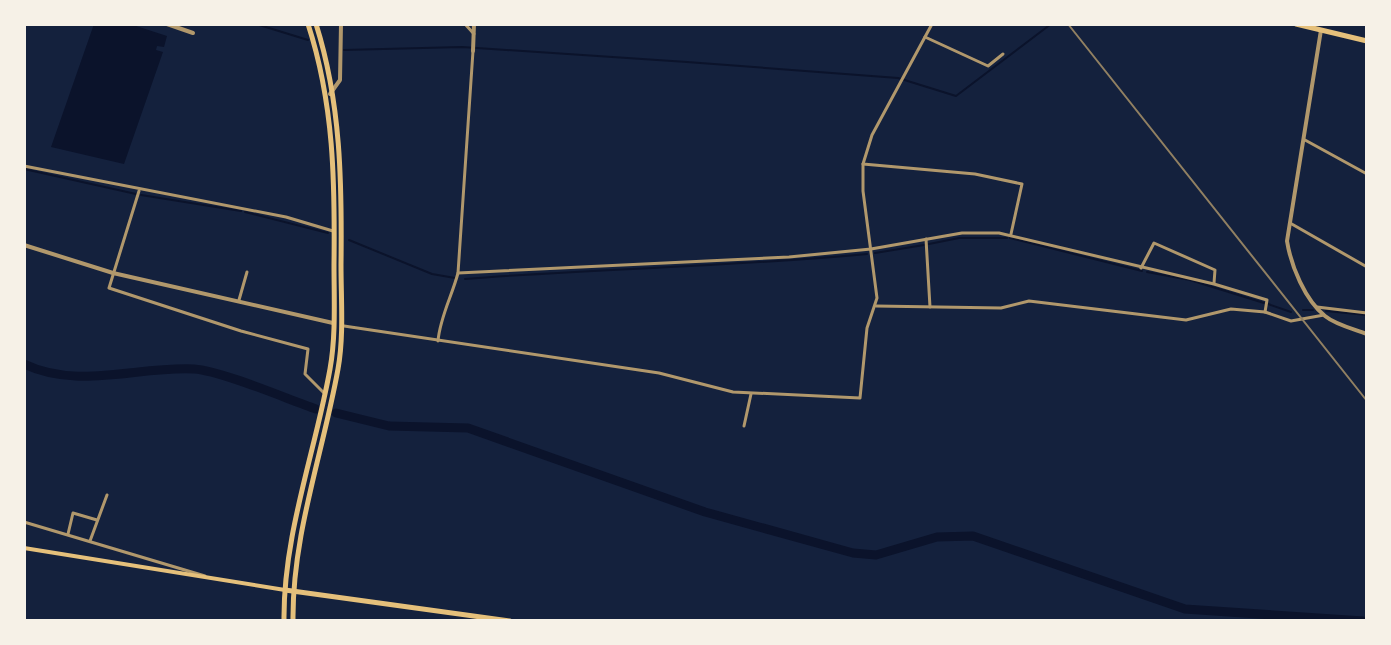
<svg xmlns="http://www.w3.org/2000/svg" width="1391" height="645" viewBox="0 0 1391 645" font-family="Ubuntu,sans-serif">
<rect width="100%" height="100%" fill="#14213d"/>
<polygon fill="#0b132b" points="94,24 130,24 167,36 164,47 157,46 156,50 163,52 124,164 51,147"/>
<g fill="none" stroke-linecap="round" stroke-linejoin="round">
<g stroke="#0b132b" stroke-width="2">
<polyline points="256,24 308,40"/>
<polyline points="344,50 462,47 687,62 898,78 956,96 1051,24"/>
<polyline points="24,169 136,194"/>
<polyline points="141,195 241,211"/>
<polyline points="245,212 328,233"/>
<polyline points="1010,238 1142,271"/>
<polyline points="349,240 432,274 455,278"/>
<polyline points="929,244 959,238 1007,238"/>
<polyline points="875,253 924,245"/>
<polyline points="1147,272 1190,280 1264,303"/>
<path d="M465,279c134,-11 268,-12 402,-25"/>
<polyline points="1268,304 1291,312"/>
<polyline points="1303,310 1313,310"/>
<polyline points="1326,311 1367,315"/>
</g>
<g stroke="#0b132b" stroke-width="9">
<path d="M24,364c54,26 114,2 170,5 28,2 93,30 122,40"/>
<polyline points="336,413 389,426 468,428 705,512 853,553 876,555 937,537 973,536 1185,609 1363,621"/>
</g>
<g stroke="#b1986c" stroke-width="3">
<polyline points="465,24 474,34"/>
<polyline points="925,37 988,66 1003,54"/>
<polyline points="1305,140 1367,174"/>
<polyline points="863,164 975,174 1022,184 1011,234"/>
<polyline points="24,166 286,217 333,231"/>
<polyline points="139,191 109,288 241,331 308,349 305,374 324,393"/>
<polyline points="1290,223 1367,267"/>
<polyline points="926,239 930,307"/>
<polyline points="1141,268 1154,243 1215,270 1214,283"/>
<polyline points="458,273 789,257 871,249 962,233 999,233 1214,284 1267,300 1265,312"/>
<polyline points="239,300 247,272"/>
<polyline points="876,306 1001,308 1029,301 1186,320 1231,309 1265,312 1291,321 1324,315"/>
<polyline points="1317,307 1367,313"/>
<polyline points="344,326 659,373 733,392 860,398 867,328 877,298 863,191 863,164 872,135 932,24"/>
<path d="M438,341c2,-24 14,-45 20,-68l15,-222"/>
<polyline points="744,426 751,394"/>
<polyline points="24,522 205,576"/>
<polyline points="68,534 73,513 97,520"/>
<polyline points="90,541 107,495"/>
</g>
<g stroke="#b1986c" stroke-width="4">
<polyline points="167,24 193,33"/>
<path d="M1321,30l-34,211c4,25 18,59 38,75 11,9 29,13 42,18"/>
<polyline points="473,51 474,24"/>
<polyline points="330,94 340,80 341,24"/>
<polyline points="24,245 113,273 333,323"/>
</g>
<polyline stroke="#e5c07b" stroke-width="4" points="24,548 285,590"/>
<polyline stroke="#e5c07b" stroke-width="5" points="285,590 510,621"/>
<g stroke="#e5c07b" stroke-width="5">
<polyline points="1296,24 1367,41"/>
<path d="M284,621c-1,-86 31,-168 46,-252 6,-33 4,-70 4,-104 1,-83 0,-161 -26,-241"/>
<path d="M293,621c-1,-86 30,-168 45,-252 6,-33 3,-70 3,-104 1,-82 0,-162 -25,-241"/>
</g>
<polyline stroke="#918062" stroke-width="2" points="1068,24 1367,401"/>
</g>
<rect width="1391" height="645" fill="none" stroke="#f6f1e7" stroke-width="52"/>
</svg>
